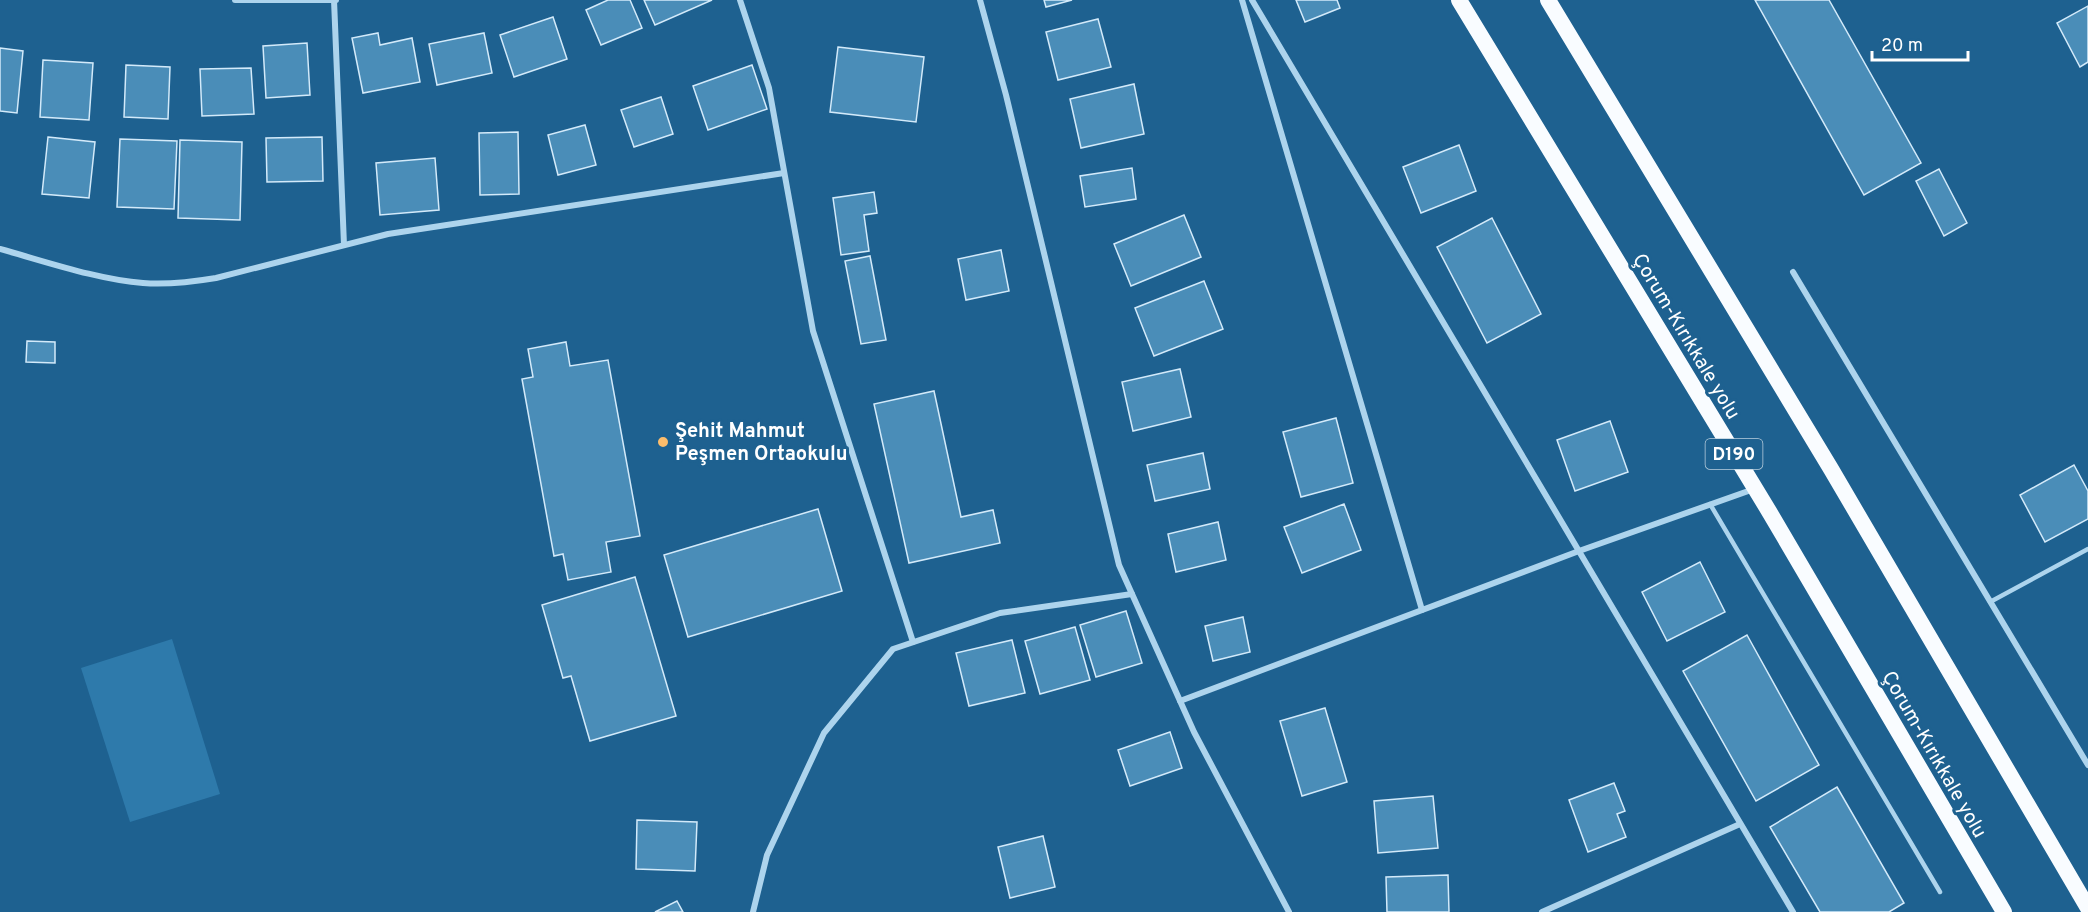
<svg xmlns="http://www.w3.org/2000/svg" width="2088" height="912" viewBox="0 0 2088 912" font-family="Overpass,sans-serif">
<rect width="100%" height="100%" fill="#1e6190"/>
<polygon fill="#2e7aab" points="172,639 220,794 130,822 81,668"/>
<g fill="#4a8db8" stroke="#d3eafa" stroke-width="1.5">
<polygon points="608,0 630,0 642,28 601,45 586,10"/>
<polygon points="644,0 712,0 655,25"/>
<polygon points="1044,0 1072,0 1046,7"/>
<polygon points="1296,0 1337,0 1340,8 1305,22"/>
<polygon points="1755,0 1829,0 1921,163 1864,195"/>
<polygon points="2088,6 2088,62 2080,67 2057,23"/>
<polygon points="553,17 567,59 514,77 500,35"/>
<polygon points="1098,19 1111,67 1058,80 1046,32"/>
<polygon points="378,33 380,45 412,38 420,82 363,93 352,38"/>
<polygon points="484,33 492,73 437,85 429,44"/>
<polygon points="307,43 310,95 266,98 263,46"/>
<polygon points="838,47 924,57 916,122 830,112"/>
<polygon points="0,48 23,51 17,113 0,111"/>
<polygon points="43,60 93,63 89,120 40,117"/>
<polygon points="126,65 170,67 168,119 124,117"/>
<polygon points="752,65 767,109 708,130 693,86"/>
<polygon points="251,68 254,114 202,116 200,69"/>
<polygon points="1134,84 1144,134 1081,148 1070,99"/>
<polygon points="661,97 673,134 634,147 621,110"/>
<polygon points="585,125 596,165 558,175 548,135"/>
<polygon points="518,132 519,194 480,195 479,133"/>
<polygon points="48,137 95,142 89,198 42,194"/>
<polygon points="322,137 323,181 267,182 266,138"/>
<polygon points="120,139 177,141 174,209 117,207"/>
<polygon points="180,140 242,142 240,220 178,218"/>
<polygon points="1459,145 1476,191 1421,213 1403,167"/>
<polygon points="435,158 439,210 380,215 376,163"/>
<polygon points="1132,168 1136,199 1085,207 1080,176"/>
<polygon points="1939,169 1967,223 1944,236 1916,181"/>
<polygon points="874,192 877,213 864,215 869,251 841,255 833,198"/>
<polygon points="1184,215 1201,257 1131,286 1114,244"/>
<polygon points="1492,218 1541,314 1487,343 1437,247"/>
<polygon points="1001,250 1009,291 966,300 958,259"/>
<polygon points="870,256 886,340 861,344 845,261"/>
<polygon points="1204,281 1223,329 1154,356 1135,308"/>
<polygon points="27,341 55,342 55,363 26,362"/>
<polygon points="566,342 570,366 608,360 640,536 606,542 611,572 568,580 563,554 554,556 522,379 533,377 528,349"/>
<polygon points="1180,369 1191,417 1133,431 1122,382"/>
<polygon points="934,391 961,517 993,510 1000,543 909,563 874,404"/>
<polygon points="1336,418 1353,483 1301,497 1283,432"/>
<polygon points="1610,421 1628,472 1575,491 1557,440"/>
<polygon points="1203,453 1210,489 1155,501 1147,465"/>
<polygon points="2074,465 2088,491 2088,519 2045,542 2020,495"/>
<polygon points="1344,504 1361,550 1302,573 1284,527"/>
<polygon points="818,509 842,591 688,637 664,555"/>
<polygon points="1218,522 1226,560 1176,572 1168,534"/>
<polygon points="1700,562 1725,612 1667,641 1642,592"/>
<polygon points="635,577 676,716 590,741 571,676 563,678 542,605"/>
<polygon points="1126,611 1142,663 1096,677 1080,625"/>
<polygon points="1243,617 1250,652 1213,661 1205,626"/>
<polygon points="1075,627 1090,680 1040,694 1025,641"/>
<polygon points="1747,635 1819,765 1756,801 1683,671"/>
<polygon points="1012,640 1025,693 969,706 956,653"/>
<polygon points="1325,708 1347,782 1302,796 1280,721"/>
<polygon points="1170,732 1182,768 1130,786 1118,750"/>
<polygon points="1614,783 1625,811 1617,814 1626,837 1588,852 1569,800"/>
<polygon points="1837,787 1904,903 1889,912 1820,912 1770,827"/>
<polygon points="1433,796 1438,848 1378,853 1374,801"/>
<polygon points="637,820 697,822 695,871 636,869"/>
<polygon points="1043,836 1055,887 1010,898 998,847"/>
<polygon points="1448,875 1449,912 1387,912 1386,877"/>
<polygon points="677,901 683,912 655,912"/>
</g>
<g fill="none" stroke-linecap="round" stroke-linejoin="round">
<g stroke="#add4ed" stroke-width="4.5">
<polyline points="1710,504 1940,892"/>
<polyline points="1990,602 2088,549"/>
</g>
<g stroke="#add4ed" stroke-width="6">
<polyline points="235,0 336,0"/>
<polyline points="334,0 344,245"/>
<polyline points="740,0 769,88 813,331 913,642"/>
<polyline points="980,0 1006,95 1119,565 1194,732 1289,912"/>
<polyline points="1242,0 1422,610"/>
<polyline points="1252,0 1793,912"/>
<path d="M0,249c44,12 99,31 143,34 25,2 49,-1 73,-5l172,-44 396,-61"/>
<polyline points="1793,272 2088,765"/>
<polyline points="1180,701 1579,551 1754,489"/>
<polyline points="753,912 767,855 824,733 893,649 1000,613 1132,594"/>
<polyline points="1542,912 1740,824"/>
</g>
<g stroke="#f9fcff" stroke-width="16">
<polyline points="1459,0 1770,513 2004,912"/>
<polyline points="1548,0 1831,469 2088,908"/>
</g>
</g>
<circle fill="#fcbd6c" stroke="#1e6190" stroke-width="2" cx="663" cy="442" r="6"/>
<g text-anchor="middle" stroke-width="6" stroke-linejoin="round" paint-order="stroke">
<rect fill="#1e6190" stroke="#bcd0de" stroke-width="1.5" x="1705.5" y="439" width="57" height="30" rx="4.5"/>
<g font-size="18" font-weight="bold" fill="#fff">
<text x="1734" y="460">D190</text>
</g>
<g font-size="20" fill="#fff" stroke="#1e6190">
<text transform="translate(1687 336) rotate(59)" y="7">Çorum-Kırıkkale yolu</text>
<text transform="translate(1935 754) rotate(60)" y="7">Çorum-Kırıkkale yolu</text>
</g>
<g font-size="20" font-weight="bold" fill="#fff" stroke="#1e6190" text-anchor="start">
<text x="675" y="437">Şehit Mahmut<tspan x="675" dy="23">Peşmen Ortaokulu</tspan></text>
</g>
</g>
<path d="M1872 51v9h96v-9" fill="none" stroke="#ffffff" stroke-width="3"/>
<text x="1881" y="51" font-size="18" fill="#ffffff" stroke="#1e6190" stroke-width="4.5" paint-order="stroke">20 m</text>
</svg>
